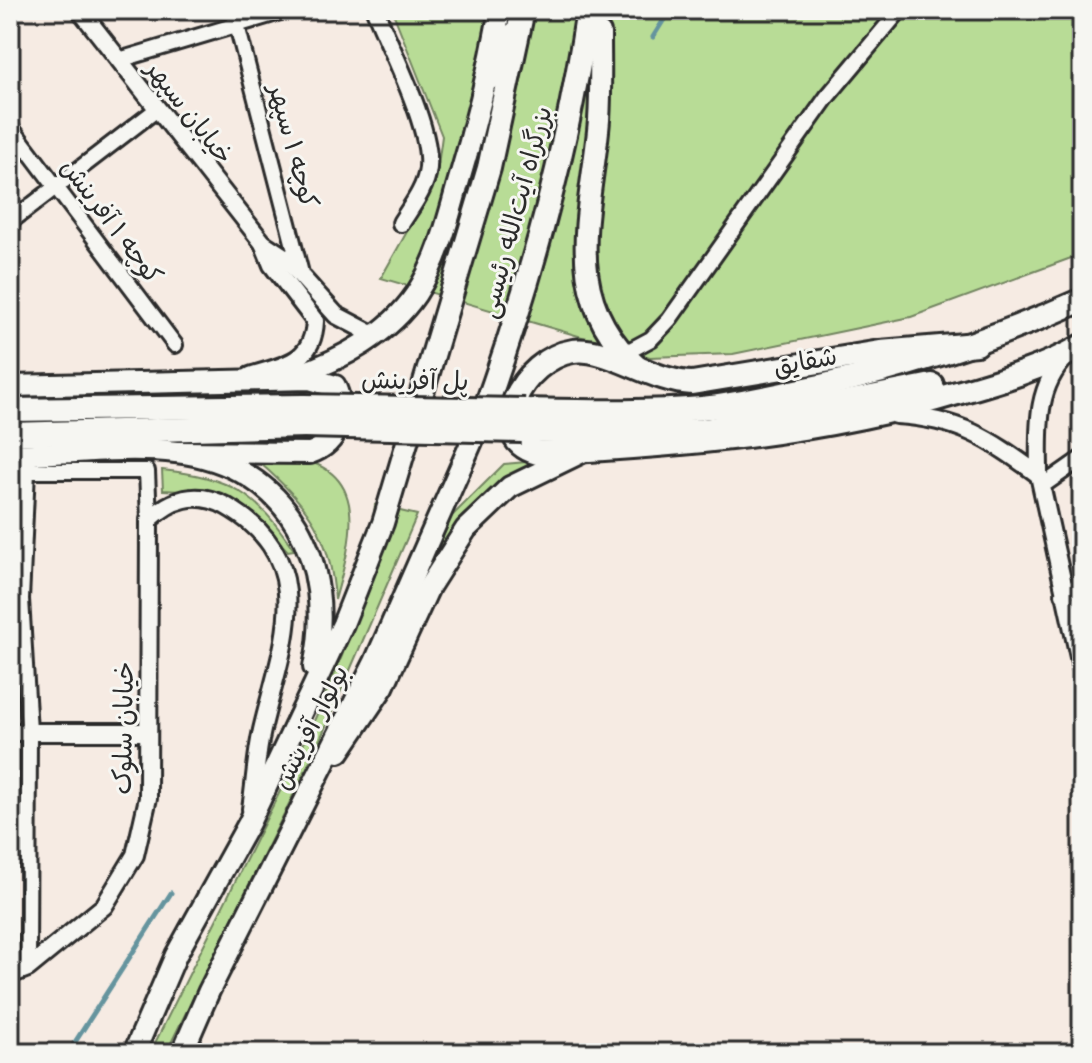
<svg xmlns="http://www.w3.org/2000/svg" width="1092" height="1063" viewBox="0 0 1092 1063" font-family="'Gochi Hand','Playpen Sans Arabic',sans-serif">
<rect width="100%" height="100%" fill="#f6ebe3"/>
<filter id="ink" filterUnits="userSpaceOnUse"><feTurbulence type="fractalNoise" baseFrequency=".0125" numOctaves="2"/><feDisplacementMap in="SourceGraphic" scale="16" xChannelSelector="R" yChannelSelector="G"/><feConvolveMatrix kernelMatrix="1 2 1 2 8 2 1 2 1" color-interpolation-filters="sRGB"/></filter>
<g filter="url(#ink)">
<g fill="#b8dc96" stroke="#728460" stroke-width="2">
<polygon points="392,10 1082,10 1082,254 911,317 733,354 650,357 381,278 436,180 442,136"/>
<path d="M290,458c84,9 61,85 45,142 -4,-65 -27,-95 -74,-136z"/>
<polygon points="538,461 488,492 448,539 384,674 427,562 446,522 504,464"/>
<path d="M162,470c68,7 94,23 132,80l-6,1c-49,-52 -53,-57 -125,-61z"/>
<polygon points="375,505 417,515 316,749 166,1053 150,1053 308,735 342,656 364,594"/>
</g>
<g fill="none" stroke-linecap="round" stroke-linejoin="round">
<g stroke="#65949e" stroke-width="5">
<polyline points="653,37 670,10"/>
<polyline points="68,1053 171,893"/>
</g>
<defs>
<g id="minor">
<polyline points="233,10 302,277"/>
<polyline points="119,60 287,10"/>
<polyline points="10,126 175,345"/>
<polyline points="10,222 156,110"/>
<polyline points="623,354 651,339 669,320 827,97 900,10"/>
<polyline points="10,471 147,471 149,520"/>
<polyline points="27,471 21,599 29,731 28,968"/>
<polyline points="1042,486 1082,458"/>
<polyline points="1063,594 1082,583"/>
</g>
<g id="tertiary">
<path d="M80,10l183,233 9,22 43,56c-2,42 -31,44 -65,55"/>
<path d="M375,10c16,40 57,118 53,158 -2,20 -17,39 -27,55"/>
<polyline points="263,243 283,256 336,315 374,335"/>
<path d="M896,415c64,4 92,23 143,60 0,-42 -5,-86 27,-118"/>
<polyline points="1039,475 1082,671"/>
<polyline points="10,732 148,732"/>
<path d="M10,975l18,-7 76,-62 31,-51 13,-57 1,-278c22,-21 47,-30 77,-14 97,55 55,141 36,224 -6,26 -7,53 -11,79"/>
</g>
<g id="secondary">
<path d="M600,33c0,29 1,58 -1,87 -7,90 -42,176 40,248"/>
<path d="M297,375c44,-15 92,-41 119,-81 21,-32 31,-70 41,-107 18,-59 32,-117 43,-177"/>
<path d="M10,386l300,-7 25,7c12,28 4,57 -25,67l-134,-1"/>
<path d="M10,455c50,-1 117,-9 166,-3 114,13 161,111 138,215"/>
<polyline points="339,752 383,687 429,587 466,529 510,487 580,453"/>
<polyline points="134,1053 176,955 249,823 343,624 383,523 414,419"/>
<polyline points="182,1053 209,991 375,662 480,423"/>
</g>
<g id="primary">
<path d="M977,344l-97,8 -188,31c-40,-1 -85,-37 -119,-32 -51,8 -92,87 -35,102 143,-8 281,-18 419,-60 42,-12 87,-25 125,-47"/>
<polyline points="10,410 304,406"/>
<path d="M525,410c59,1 118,3 177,-2 30,-3 61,-10 90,-16 101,-20 196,-50 290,-92"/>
<polyline points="522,431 706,430 932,385"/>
<polyline points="10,434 304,426"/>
</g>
<g id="trunk">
<polyline points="488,79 510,36"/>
<polyline points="414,419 489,168 523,10"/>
<path d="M480,423c49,-134 87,-271 108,-413"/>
</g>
</defs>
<use href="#minor" stroke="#2b2b2b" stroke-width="20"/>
<use href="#tertiary" stroke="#2b2b2b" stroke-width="22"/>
<use href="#secondary" stroke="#2b2b2b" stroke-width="26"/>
<use href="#primary" stroke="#2b2b2b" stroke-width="28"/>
<use href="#trunk" stroke="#2b2b2b" stroke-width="28"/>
<use href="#minor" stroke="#f6f6f2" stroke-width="14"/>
<use href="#tertiary" stroke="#f6f6f2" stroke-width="16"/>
<use href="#secondary" stroke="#f6f6f2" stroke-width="20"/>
<use href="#primary" stroke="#f6f6f2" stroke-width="22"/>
<use href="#trunk" stroke="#f6f6f2" stroke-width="22"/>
<defs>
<g id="primary-bridge">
<polyline points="304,406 525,410"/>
<polyline points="304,426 522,431"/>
</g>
</defs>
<use href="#primary-bridge" stroke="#2b2b2b" stroke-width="28" stroke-linecap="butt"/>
<use href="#primary-bridge" stroke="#f6f6f2" stroke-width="22"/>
</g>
</g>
<g text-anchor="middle" stroke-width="6" stroke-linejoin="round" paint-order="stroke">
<g font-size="26" fill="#2b2b2b" stroke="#f6f6f2">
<text transform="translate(190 112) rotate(52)" y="9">خیابان سپهر</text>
<text transform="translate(294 146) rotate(75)" y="9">کوچه ۱ سپهر</text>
<text transform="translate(515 212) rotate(-75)" y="9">بزرگراه آیت‌الله رئیسی</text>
<text transform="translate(112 221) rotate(53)" y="9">کوچه ۱ آفرینش</text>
<text transform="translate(805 361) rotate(-11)" y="9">شقایق</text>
<text transform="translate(415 380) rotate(1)" y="9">پل آفرینش</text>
<text transform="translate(310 727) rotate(-63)" y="9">بولوار آفرینش</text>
<text transform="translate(123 728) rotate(-89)" y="9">خیابان سلوک</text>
</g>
</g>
<rect width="1092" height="1063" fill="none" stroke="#f6f6f2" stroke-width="40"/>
<rect x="20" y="20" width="1052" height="1023" fill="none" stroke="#2b2b2b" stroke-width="3" filter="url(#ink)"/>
</svg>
